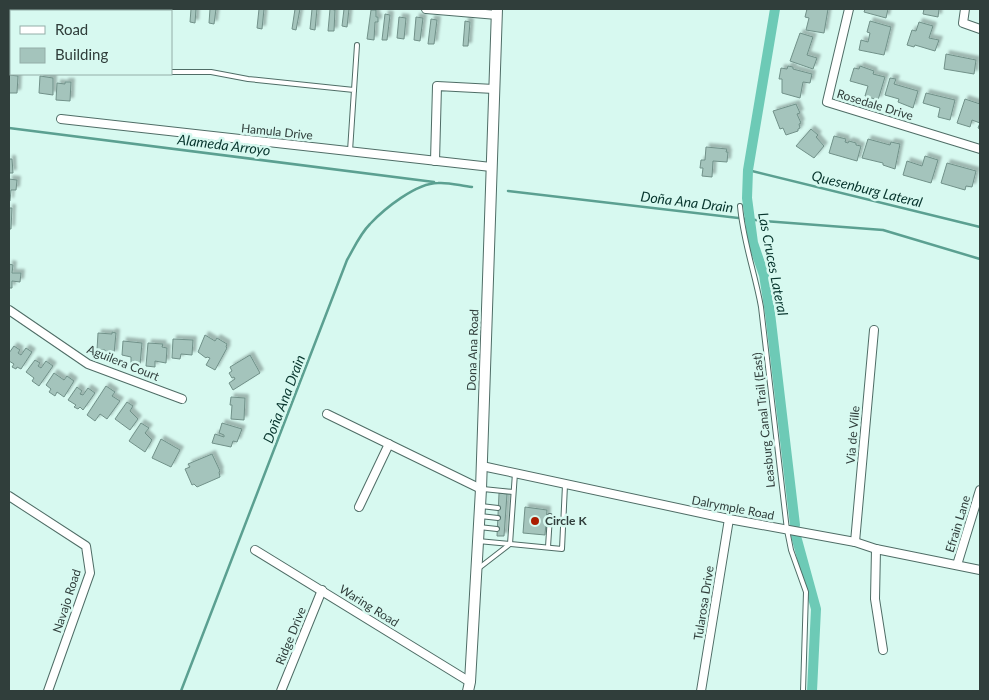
<svg xmlns="http://www.w3.org/2000/svg" width="989" height="700" viewBox="0 0 989 700" font-family="Lato,sans-serif">
<defs>
<filter id="shadow"><feDropShadow dx="3.5" dy="-3.5" stdDeviation="1" flood-color="#0004"/></filter>
</defs>
<rect width="100%" height="100%" fill="#d7f9f0"/>
<g fill="none" stroke-linecap="round" stroke-linejoin="round">
<g stroke="#5ba091" stroke-width="2.5">
<polyline points="9,128 434,182"/>
<polyline points="748,170 980,227"/>
<polyline points="508,191 764,221 883,230 980,259"/>
<path d="M181,691l166,-431c7,-12 13,-26 23,-36 14,-15 46,-41 68,-41 11,-1 23,3 34,4"/>
</g>
<g stroke="#6dcab6" stroke-width="10">
<polyline points="775,9 748,170 747,198 753,243 764,275 770,313 795,525"/>
<polyline points="796,536 816,609 812,691"/>
</g>
</g>
<g fill="#a4c4bc" stroke="#719189" filter="url(#shadow)">
<polygon points="159,9 169,9 169,11 158,11"/>
<polygon points="191,9 196,9 195,23 190,22"/>
<polygon points="210,9 216,9 214,24 209,23"/>
<polygon points="259,9 264,9 262,29 257,28"/>
<polygon points="295,9 300,9 296,30 292,29"/>
<polygon points="312,9 317,9 315,30 310,29"/>
<polygon points="330,9 335,10 334,31 328,31"/>
<polygon points="344,9 349,9 347,27 342,26"/>
<polygon points="807,9 828,9 824,33 806,30 809,18 805,17"/>
<polygon points="865,9 888,9 886,18 864,12"/>
<polygon points="924,9 939,9 938,17 923,14"/>
<polygon points="371,10 376,10 376,17 378,17 378,22 375,22 374,40 367,39"/>
<polygon points="385,14 390,15 387,40 382,40"/>
<polygon points="399,17 406,18 404,39 397,38"/>
<polygon points="416,17 423,18 420,41 414,40"/>
<polygon points="431,19 437,20 434,44 428,44"/>
<polygon points="9,20 11,20 11,40 10,42"/>
<polygon points="465,21 470,22 468,46 463,46"/>
<polygon points="870,21 891,27 884,55 859,50 861,40 868,42 870,33 867,32"/>
<polygon points="919,22 933,26 929,38 939,40 935,51 915,45 914,47 907,45 912,30 916,31"/>
<polygon points="800,33 813,37 807,55 817,58 813,69 790,61"/>
<polygon points="946,54 976,60 974,74 944,69"/>
<polygon points="788,66 793,67 793,69 812,74 810,83 803,82 800,98 782,93 782,79 779,79 781,68 787,69"/>
<polygon points="860,66 874,71 873,74 885,77 878,100 865,96 868,86 850,81 854,68 859,69"/>
<polygon points="9,75 18,76 17,93 9,93"/>
<polygon points="40,76 53,78 53,95 39,93"/>
<polygon points="890,78 896,79 894,84 918,91 913,108 898,102 899,99 885,95"/>
<polygon points="65,82 71,82 70,101 56,100 57,83 65,84"/>
<polygon points="926,93 955,100 950,120 938,117 940,108 923,103"/>
<polygon points="965,99 980,104 980,129 978,128 980,123 972,120 970,127 957,123"/>
<polygon points="796,104 800,113 797,114 801,123 799,124 800,128 798,129 798,131 786,135 783,128 780,129 773,111"/>
<polygon points="811,129 818,135 816,137 824,146 814,158 796,146"/>
<polygon points="834,136 846,139 845,142 848,143 849,141 856,143 856,145 861,146 857,161 829,153"/>
<polygon points="868,139 890,145 891,142 900,144 895,169 883,165 883,163 862,158"/>
<polygon points="706,147 727,149 726,152 728,152 727,162 713,161 712,177 702,176 703,168 700,168 701,160 705,160"/>
<polygon points="925,156 938,160 931,183 903,175 907,161 922,166"/>
<polygon points="9,159 12,159 13,173 9,173"/>
<polygon points="947,163 976,171 972,187 966,186 965,190 941,183"/>
<polygon points="9,179 17,180 16,190 11,190 10,201 9,201"/>
<polygon points="9,208 12,208 11,229 9,229"/>
<polygon points="9,264 13,265 12,273 21,273 20,282 12,281 12,288 9,288"/>
<polygon points="112,332 116,333 114,354 105,353 105,350 97,350 98,333 112,334"/>
<polygon points="205,335 215,341 217,338 227,344 226,347 227,348 215,370 206,365 210,358 207,357 206,358 198,352"/>
<polygon points="173,339 193,340 192,355 181,354 180,359 172,358"/>
<polygon points="123,341 142,343 140,365 131,364 131,357 122,355"/>
<polygon points="148,343 163,344 162,347 167,348 166,363 155,361 155,367 146,366"/>
<polygon points="14,346 20,350 18,353 21,355 26,348 32,352 21,369 17,367 16,369 12,367 14,364 9,361 9,353"/>
<polygon points="250,355 260,373 233,390 229,383 235,379 234,377 232,378 229,373 232,371 230,367"/>
<polygon points="35,360 40,363 38,366 41,368 46,361 53,366 39,386 32,381 34,378 26,372"/>
<polygon points="54,373 64,380 67,376 74,381 64,397 57,392 55,396 49,392 51,389 46,385"/>
<polygon points="106,386 115,392 112,396 120,401 107,419 100,414 95,421 87,415"/>
<polygon points="77,387 82,391 80,394 83,395 88,388 95,393 83,410 80,407 78,409 74,407 76,405 68,400"/>
<polygon points="231,397 245,398 244,420 231,419 232,405 230,405"/>
<polygon points="127,402 133,406 130,411 138,419 130,430 115,419"/>
<polygon points="141,423 149,428 145,433 152,440 145,452 129,441"/>
<polygon points="222,423 242,429 237,442 233,441 231,447 212,443 215,434 224,437 224,435 219,433"/>
<polygon points="161,439 180,450 171,467 152,458"/>
<polygon points="212,454 220,471 219,472 220,477 197,487 194,484 192,485 185,469 190,467 188,464"/>
<polygon points="499,493 507,494 504,536 497,536"/>
<polygon points="525,507 547,510 545,535 523,533"/>
</g>
<g fill="none" stroke-linecap="round" stroke-linejoin="round">
<defs>
<g id="service">
<polyline points="9,60 11,60"/>
<polyline points="171,72 211,72 248,79 354,90 350,151"/>
<polyline points="354,90 357,45"/>
<path d="M740,206c3,35 15,67 21,101l26,223 4,20 15,42 -3,99"/>
<polyline points="483,489 513,492"/>
<polyline points="481,506 498,508"/>
<polyline points="480,516 498,518"/>
<polyline points="479,527 497,529"/>
<polyline points="478,541 562,549 565,485"/>
<polyline points="548,547 550,516"/>
<polyline points="479,568 510,544 515,473"/>
</g>
<g id="minor">
<polyline points="426,9 497,15"/>
<polyline points="849,9 827,102 980,149"/>
<polyline points="965,9 963,23 980,29"/>
<polyline points="61,119 491,167"/>
<polyline points="435,161 437,86 494,89"/>
<polyline points="9,310 88,364 182,399"/>
<polyline points="327,414 481,489"/>
<polyline points="482,466 729,519 855,542 876,549 980,570"/>
<polyline points="9,496 86,546 90,573 48,691"/>
<polyline points="359,507 389,444"/>
<polyline points="855,542 874,330"/>
<polyline points="876,549 875,599 883,650"/>
<polyline points="255,550 470,682"/>
<polyline points="957,565 980,490"/>
<polyline points="281,691 322,590"/>
<polyline points="701,691 729,519"/>
</g>
<polyline id="tertiary" points="468,691 470,682 481,489 497,9"/>
</defs>
<use href="#service" stroke="#4f6d66" stroke-width="6"/>
<use href="#minor" stroke="#4f6d66" stroke-width="10"/>
<use href="#tertiary" stroke="#4f6d66" stroke-width="12"/>
<use href="#service" stroke="#fff" stroke-width="4"/>
<use href="#minor" stroke="#fff" stroke-width="8"/>
<use href="#tertiary" stroke="#fff" stroke-width="10"/>
</g>
<circle fill="#ab1c00" stroke="#d7f9f0" stroke-width="2" cx="535" cy="521" r="5"/>
<g text-anchor="middle" stroke-width="5" stroke-linejoin="round" paint-order="stroke">
<g font-size="12" fill="#303e3b" stroke="#d7f9f0">
<text transform="translate(875 105) rotate(17)" y="4">Rosedale Drive</text>
<text transform="translate(277 132) rotate(6)" y="4">Hamula Drive</text>
<text transform="translate(473 350) rotate(-88)" y="4">Dona Ana Road</text>
<text transform="translate(123 363) rotate(22)" y="4">Aguilera Court</text>
<text transform="translate(764 420) rotate(-96)" y="4">Leasburg Canal Trail (East)</text>
<text transform="translate(853 435) rotate(-85)" y="4">Via de Ville</text>
<text transform="translate(733 508) rotate(11)" y="4">Dalrymple Road</text>
<text transform="translate(958 524) rotate(-73)" y="4">Efrain Lane</text>
<text transform="translate(67 601) rotate(-72)" y="4">Navajo Road</text>
<text transform="translate(704 603) rotate(-81)" y="4">Tularosa Drive</text>
<text transform="translate(369 606) rotate(32)" y="4">Waring Road</text>
<text transform="translate(291 636) rotate(-68)" y="4">Ridge Drive</text>
</g>
<g font-size="12" font-weight="bold" fill="#303e3b" stroke="#d7f9f0" text-anchor="start">
<text x="545" y="525">Circle K</text>
</g>
<g font-size="14" font-style="italic" fill="#07352d" stroke="#d7f9f0">
<text transform="translate(224 145) rotate(7)" y="5">Alameda Arroyo</text>
<text transform="translate(867 189) rotate(14)" y="5">Quesenburg Lateral</text>
<text transform="translate(687 202) rotate(7)" y="5">Doña Ana Drain</text>
<text transform="translate(773 264) rotate(79)" y="5">Las Cruces Lateral</text>
<text transform="translate(284 399) rotate(-69)" y="5">Doña Ana Drain</text>
</g>
</g>
<rect width="989" height="700" fill="none" stroke="#303e3b" stroke-width="20"/>
<rect x="10" y="10" width="162" height="65" fill="#d7f9f0" stroke="#94aea8"/>
<rect x="20" y="26" width="25" height="8" fill="#ffffff" stroke="#94aea8"/>
<text x="55" y="35" font-size="15" fill="#303e3b">Road</text>
<rect x="20" y="48" width="25" height="15" fill="#a4c4bc" stroke="#94aea8"/>
<text x="55" y="60" font-size="15" fill="#303e3b">Building</text>
</svg>
